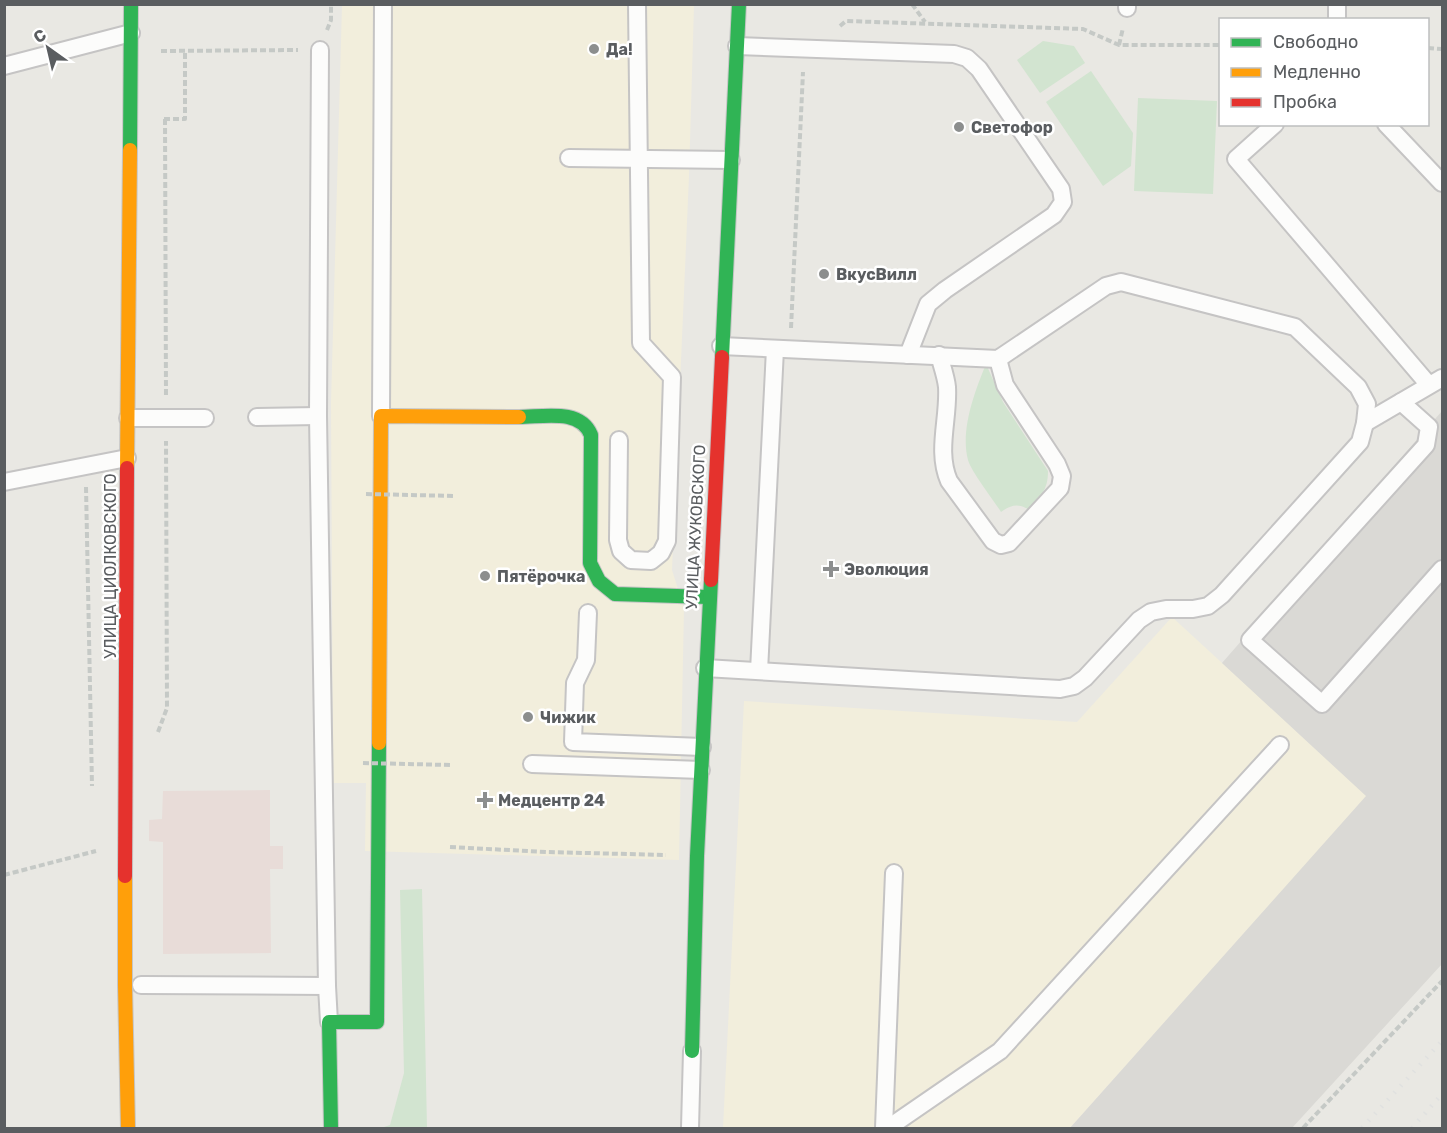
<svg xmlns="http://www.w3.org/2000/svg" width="1447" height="1133" viewBox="0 0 1447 1133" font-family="Rubik,sans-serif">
<rect width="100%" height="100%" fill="#e9e8e3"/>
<g fill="#f2eedc">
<polygon points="342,5 694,5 689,176 672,570 684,608 679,860 365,851 366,783 333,783 331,403"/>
<polygon points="1172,617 1367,796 1070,1128 723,1128 744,701 1077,722"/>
</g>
<polygon fill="#dad9d5" points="1442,411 1442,964 1292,1128 1070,1128 1366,796 1222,663"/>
<polygon fill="#e8dcd8" points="270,790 270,846 283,846 283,869 270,869 271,953 163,954 163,842 149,841 149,820 162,819 163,791"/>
<g fill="#d2e4d0">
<polygon points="1043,41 1074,46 1085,63 1040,93 1017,60"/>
<polygon points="1091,71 1133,133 1131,166 1103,186 1046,102"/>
<polygon points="1138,98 1217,101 1213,194 1134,191"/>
<path d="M986,364l17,38 45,69c0,19 -7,25 -20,38 -11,-6 -17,-4 -27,3 -8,-13 -29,-39 -33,-52 -8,-30 7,-69 18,-96z"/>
<polygon points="422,889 427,1128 381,1128 390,1125 404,1073 400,890"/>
</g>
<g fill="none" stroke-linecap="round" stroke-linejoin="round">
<defs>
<g id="lane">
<polyline points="1127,8 1127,4"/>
<polyline points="1337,20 1337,4"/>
<polyline points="737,46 954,54 967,58 979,69 1061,189 1063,202 1054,215 945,290 928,304 908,355"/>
<polyline points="4,66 131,33"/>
<polyline points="1275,124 1236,159 1429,385"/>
<polyline points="1386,124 1442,183"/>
<polyline points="569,158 731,160"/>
<path d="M939,355c3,11 7,22 8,32 2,32 -11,64 2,94l44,60 8,4 8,-2 51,-55 2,-12 -5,-12 -52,-79 -7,-26"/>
<polyline points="1401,402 1429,427 1426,445 1250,640 1322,704 1442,569"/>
<polyline points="381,416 383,4"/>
<polyline points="257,417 318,416"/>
<polyline points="128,418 205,418"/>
<polyline points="1365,423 1442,378"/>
<polyline points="619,440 618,540 621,551 631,560 651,561 661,553 667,541 672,377 641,343 637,4"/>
<polyline points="4,482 127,458"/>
<polyline points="588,613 586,660 575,683 573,742 702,747"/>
<polyline points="705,668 1060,689 1074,686 1085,678 1139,620 1151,612 1166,609 1193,609 1208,606 1222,595 1360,442 1365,423 1367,404 1358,387 1295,327 1121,282 1106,286 998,359 721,346"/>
<polyline points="759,671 775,349"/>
<polyline points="532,764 701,770"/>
<polyline points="141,985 327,986 318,416 320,50"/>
<polyline points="327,986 329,1022"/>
<polyline points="690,1128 692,1051"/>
<polyline points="884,1128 894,873"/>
<polyline points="888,1128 1000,1051 1280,745"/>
</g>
<g id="fast">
<polyline points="130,150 131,4"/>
<polyline points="722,357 739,4"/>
<path d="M519,417c24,0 61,-9 72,18l-1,128 9,18 16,13 93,3"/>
<polyline points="692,1051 697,856 711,580"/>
<polyline points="331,1128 329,1022 377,1022 379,743"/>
</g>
<g id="slow">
<polyline points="127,468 130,150"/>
<polyline points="379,743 381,416 519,417"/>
<polyline points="125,876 125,985 128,1128"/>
</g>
<g id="jam">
<polyline points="711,580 722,357"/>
<polyline points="125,876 127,468"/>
</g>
</defs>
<use href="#lane" stroke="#c5c4c4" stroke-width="20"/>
<use href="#fast" stroke="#c5c5c5" stroke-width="16"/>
<use href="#slow" stroke="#c5c5c5" stroke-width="16"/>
<use href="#jam" stroke="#c5c5c5" stroke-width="16"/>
<g stroke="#c5c9c6" stroke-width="4" stroke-dasharray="6 3" stroke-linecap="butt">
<polyline points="912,4 925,22"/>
<polyline points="840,26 846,21 1083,29 1119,45 1220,45"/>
<polyline points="327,30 331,20 331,4"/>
<polyline points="1119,45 1123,28"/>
<polyline points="1428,48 1442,49"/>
<polyline points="161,51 298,50"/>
<polyline points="164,119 185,119 185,51"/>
<polyline points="165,119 166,397"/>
<polyline points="791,328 803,72"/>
<polyline points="86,487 92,786"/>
<polyline points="158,732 167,708 166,441"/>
<polyline points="450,847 546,852 666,855"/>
<polyline points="4,875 96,851"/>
<polyline points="1303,1128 1442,981"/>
</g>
<use href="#lane" stroke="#fcfcfb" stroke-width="16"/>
<use href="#fast" stroke="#30b455" stroke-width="14"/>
<use href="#slow" stroke="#ff9f0a" stroke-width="14"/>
<use href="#jam" stroke="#e5322d" stroke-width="14"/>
<g stroke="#e0e1e0" stroke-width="4.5" stroke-dasharray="1.5 8" stroke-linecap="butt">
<polyline points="1362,1128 1442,1041"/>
<polyline points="1412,1128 1442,1094"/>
</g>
<g stroke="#c5c9c6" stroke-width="4" stroke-dasharray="6 3" stroke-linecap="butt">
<polyline points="366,494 455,496"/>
<polyline points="363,763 451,765"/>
</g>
</g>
<g fill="#8c8e8e" stroke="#fff" stroke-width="2">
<circle cx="594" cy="49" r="6"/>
<circle cx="959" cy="127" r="6"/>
<circle cx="824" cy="274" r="6"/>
<path d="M828 560h6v6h6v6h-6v6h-6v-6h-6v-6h6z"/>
<circle cx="485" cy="576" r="6"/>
<circle cx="528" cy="717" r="6"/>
<path d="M482 791h6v6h6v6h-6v6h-6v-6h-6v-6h6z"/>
</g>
<g text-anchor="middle" stroke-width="5" stroke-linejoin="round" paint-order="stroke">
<g font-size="16" font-weight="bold" fill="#5a5d60" stroke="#fff" text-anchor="start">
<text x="606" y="55">Да!</text>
<text x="971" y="133">Светофор</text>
<text x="836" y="280">ВкусВилл</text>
<text x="844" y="575">Эволюция</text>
<text x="497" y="582">Пятёрочка</text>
<text x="540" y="723">Чижик</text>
<text x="498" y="806">Медцентр 24</text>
</g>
<g font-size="16" fill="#5a5d60" stroke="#fff">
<text transform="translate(695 527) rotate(-87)" y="6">УЛИЦА ЖУКОВСКОГО</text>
<text transform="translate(110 566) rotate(-90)" y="6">УЛИЦА ЦИОЛКОВСКОГО</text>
</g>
</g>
<rect width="1447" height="1133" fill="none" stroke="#5a5d60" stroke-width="12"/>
<rect x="1219" y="18" width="210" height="108" fill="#ffffff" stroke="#bdbebf" stroke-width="1.5"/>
<rect x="1231" y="38" width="30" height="9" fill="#30b455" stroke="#bdbebf" stroke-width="1.5"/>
<text x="1273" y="48" font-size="18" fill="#5a5d60">Свободно</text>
<rect x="1231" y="68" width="30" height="9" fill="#ff9f0a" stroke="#bdbebf" stroke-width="1.5"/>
<text x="1273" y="78" font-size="18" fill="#5a5d60">Медленно</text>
<rect x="1231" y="98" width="30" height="9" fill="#e5322d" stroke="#bdbebf" stroke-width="1.5"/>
<text x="1273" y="108" font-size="18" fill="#5a5d60">Пробка</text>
<g transform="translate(48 48) rotate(326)" stroke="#ffffff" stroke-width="4.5" paint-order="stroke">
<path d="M0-4.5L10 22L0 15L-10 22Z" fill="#5a5d60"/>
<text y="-9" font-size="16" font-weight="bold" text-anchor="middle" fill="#5a5d60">С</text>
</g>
</svg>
